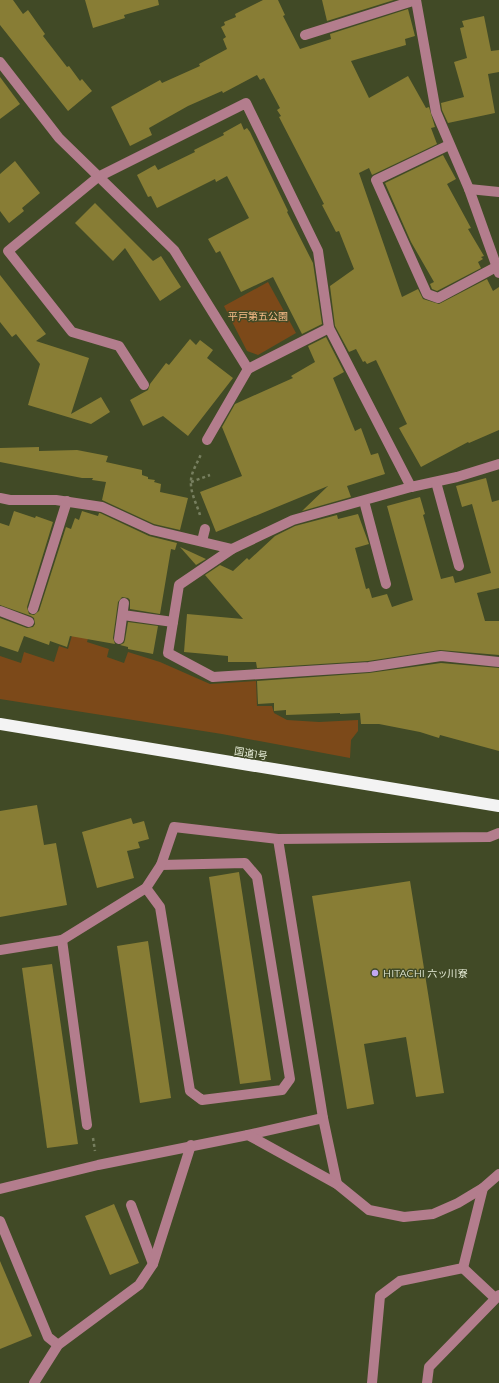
<svg xmlns="http://www.w3.org/2000/svg" width="499" height="1383" viewBox="0 0 499 1383" font-family="Montserrat,'Noto Sans JP',sans-serif">
<rect width="100%" height="100%" fill="#414a26"/>
<g fill="#7c4919">
<polygon points="268,282 296,333 258,355 247,351 224,306"/>
<polygon points="77,619 89,635 87,642 109,649 107,657 124,663 128,652 160,662 210,684 256,681 257,706 272,706 274,713 287,720 319,722 358,720 358,731 351,740 350,758 222,734 0,699 0,656 21,663 24,652 54,662 59,646 68,649"/>
</g>
<g fill="#887d35">
<polygon points="0,0 13,0 23,14 28,10 45,34 43,36 67,67 69,66 80,81 82,79 92,91 68,111 0,25"/>
<polygon points="85,0 158,0 159,5 124,15 125,18 93,28"/>
<polygon points="263,0 278,0 285,15 283,16 300,49 331,39 330,34 408,9 415,36 405,39 406,45 351,61 369,98 408,76 426,108 429,107 435,127 431,128 437,144 372,175 369,168 359,173 402,297 418,289 423,299 439,304 487,279 493,291 499,287 499,430 469,443 468,442 421,467 399,428 407,424 376,360 367,364 365,361 363,362 356,349 349,352 335,326 330,286 354,269 339,231 336,232 322,205 324,204 279,117 281,116 277,110 280,108 264,78 260,80 257,75 223,93 222,91 188,106 149,128 152,135 130,146 111,107 160,80 162,83 200,66 199,64 227,49 223,39 226,37 221,27 225,25 224,22 236,17 235,14"/>
<polygon points="322,0 394,0 327,21"/>
<polygon points="484,16 491,51 499,50 499,72 488,74 495,113 448,123 442,110 441,103 464,97 454,62 467,58 460,28 464,27 462,21"/>
<polygon points="0,77 20,104 0,119"/>
<polygon points="241,123 244,130 247,128 250,132 288,211 287,212 313,263 322,324 302,334 273,277 241,292 220,251 216,253 208,239 249,218 227,176 216,182 215,179 157,208 151,196 148,197 137,175 155,165 158,170 195,152 194,150 224,135 223,133"/>
<polygon points="443,155 456,179 447,184 471,228 468,229 484,256 481,257 483,259 478,262 481,268 437,291 432,289 430,284 434,282 411,242 385,183"/>
<polygon points="15,161 40,193 22,208 24,211 9,223 0,211 0,174"/>
<polygon points="95,203 153,261 161,256 181,287 160,301 125,248 113,261 75,223"/>
<polygon points="0,275 46,334 36,341 89,358 71,414 101,397 110,412 91,424 28,405 40,364 16,334 12,337 0,322"/>
<polygon points="326,337 344,372 333,378 355,431 361,428 371,455 378,453 385,474 347,486 351,497 302,511 328,486 216,532 200,492 242,476 222,427 235,404 293,378 291,376 315,362 308,346"/>
<polygon points="190,339 196,345 200,340 213,350 207,358 233,378 188,436 163,416 143,426 130,400 148,390 150,384 166,363 169,365"/>
<polygon points="39,447 39,451 77,450 108,456 106,462 142,470 142,475 148,477 148,479 155,480 154,482 161,484 160,492 188,498 180,530 154,524 102,500 106,482 92,480 93,478 82,478 0,462 0,448"/>
<polygon points="486,478 492,502 499,500 499,588 477,593 485,621 499,621 499,655 440,650 368,661 257,668 256,662 228,662 228,656 184,652 187,614 243,619 205,575 220,565 233,571 247,558 249,560 275,536 295,526 337,515 338,519 358,514 369,544 355,548 366,589 369,588 372,598 387,594 392,607 413,600 387,506 420,497 425,514 423,515 441,579 453,576 455,583 491,573 472,504 462,507 456,486"/>
<polygon points="14,511 35,518 36,516 53,522 27,607 29,614 34,615 39,611 66,527 71,529 75,518 79,520 82,511 98,516 99,513 100,513 149,536 177,543 175,550 171,549 160,614 130,609 130,600 128,598 122,597 118,602 113,638 115,644 70,636 67,647 50,641 49,645 24,636 18,652 0,646 0,618 27,628 33,627 35,624 34,618 31,616 0,605 0,523 9,526"/>
<polygon points="180,547 206,559 196,565"/>
<polygon points="128,622 158,626 153,654 128,649 128,647 120,645 124,643 125,640"/>
<polygon points="441,663 499,668 499,751 440,735 439,738 420,732 379,724 361,724 360,713 340,714 340,713 286,715 286,710 274,711 274,703 258,704 257,681 369,673"/>
<polygon points="37,805 44,845 56,843 67,905 0,917 0,811"/>
<polygon points="131,818 133,824 144,821 149,839 138,842 140,848 127,851 134,878 97,888 82,832"/>
<polygon points="239,872 271,1080 240,1084 209,877"/>
<polygon points="410,881 444,1093 416,1097 406,1037 364,1044 374,1104 347,1109 312,896"/>
<polygon points="148,941 171,1098 140,1103 117,946"/>
<polygon points="52,964 78,1144 47,1148 22,968"/>
<polygon points="114,1204 139,1263 110,1275 85,1216"/>
<polygon points="0,1261 32,1336 0,1349"/>
</g>
<g fill="none" stroke-linecap="round" stroke-linejoin="round">
<g stroke="#777f5f" stroke-width="2.5" stroke-dasharray="3 3" stroke-linecap="butt">
<polyline points="191,482 210,475"/>
<path d="M200,515c-3,-10 -10,-23 -9,-34 0,-9 7,-19 10,-27"/>
<polyline points="93,1138 95,1151"/>
</g>
<g stroke="#b37d8d" stroke-width="10">
<polyline points="305,35 416,0 436,112 469,189 499,273"/>
<polyline points="0,62 59,138 174,250 248,369 329,328"/>
<polyline points="449,145 376,180 427,294 438,298 496,267"/>
<polyline points="469,189 499,192"/>
<polyline points="144,385 119,346 72,332 8,251 98,177 246,103 318,251 329,328 411,487"/>
<polyline points="207,440 248,369"/>
<polyline points="499,464 457,477 411,487 293,520 232,549 179,585 168,653 213,677 369,667 441,656 499,662"/>
<polyline points="436,482 459,566"/>
<polyline points="0,498 10,500 56,500 102,507 152,530 232,549"/>
<polyline points="364,501 386,584"/>
<polyline points="202,541 205,529"/>
<polyline points="33,609 67,501"/>
<polyline points="0,611 29,622"/>
<polyline points="123,615 173,622"/>
<polyline points="119,639 124,603"/>
<polyline points="278,839 323,1118 337,1184"/>
<polyline points="146,888 160,907 190,1091 202,1100 282,1090 290,1079 257,877 245,863 161,865"/>
<polyline points="62,940 87,1125"/>
<polyline points="0,950 62,940 146,888 161,865 174,827 278,839 489,837 499,833"/>
<polyline points="248,1135 323,1118"/>
<polyline points="0,1189 98,1165 248,1135 337,1184 369,1210 404,1217 433,1214 458,1203 483,1188 499,1174"/>
<polyline points="131,1205 153,1264"/>
<polyline points="0,1221 48,1337 58,1345"/>
<polyline points="463,1268 495,1298"/>
<polyline points="34,1383 58,1345 139,1285 153,1264 191,1145"/>
<polyline points="372,1383 380,1296 400,1281 463,1268 483,1188"/>
<polyline points="427,1383 429,1367 499,1295"/>
</g>
<polyline stroke="#f3f3f3" stroke-width="12" points="0,724 499,806"/>
</g>
<circle fill="#c2a8f2" stroke="#414a26" stroke-width="1.5" cx="375" cy="973" r="4"/>
<g text-anchor="middle" stroke-width="3" stroke-linejoin="round" paint-order="stroke">
<g font-size="10" fill="#fdbf8b" stroke="#414a26">
<text x="258" y="320">平戸第五公園</text>
</g>
<g font-size="10" fill="#e8eed9" stroke="#414a26">
<text transform="translate(251 753) rotate(9)" y="4">国道1号</text>
</g>
<g font-size="10" fill="#e8eed9" stroke="#414a26" text-anchor="start">
<text x="383" y="977">HITACHI 六ッ川寮</text>
</g>
</g>
</svg>
